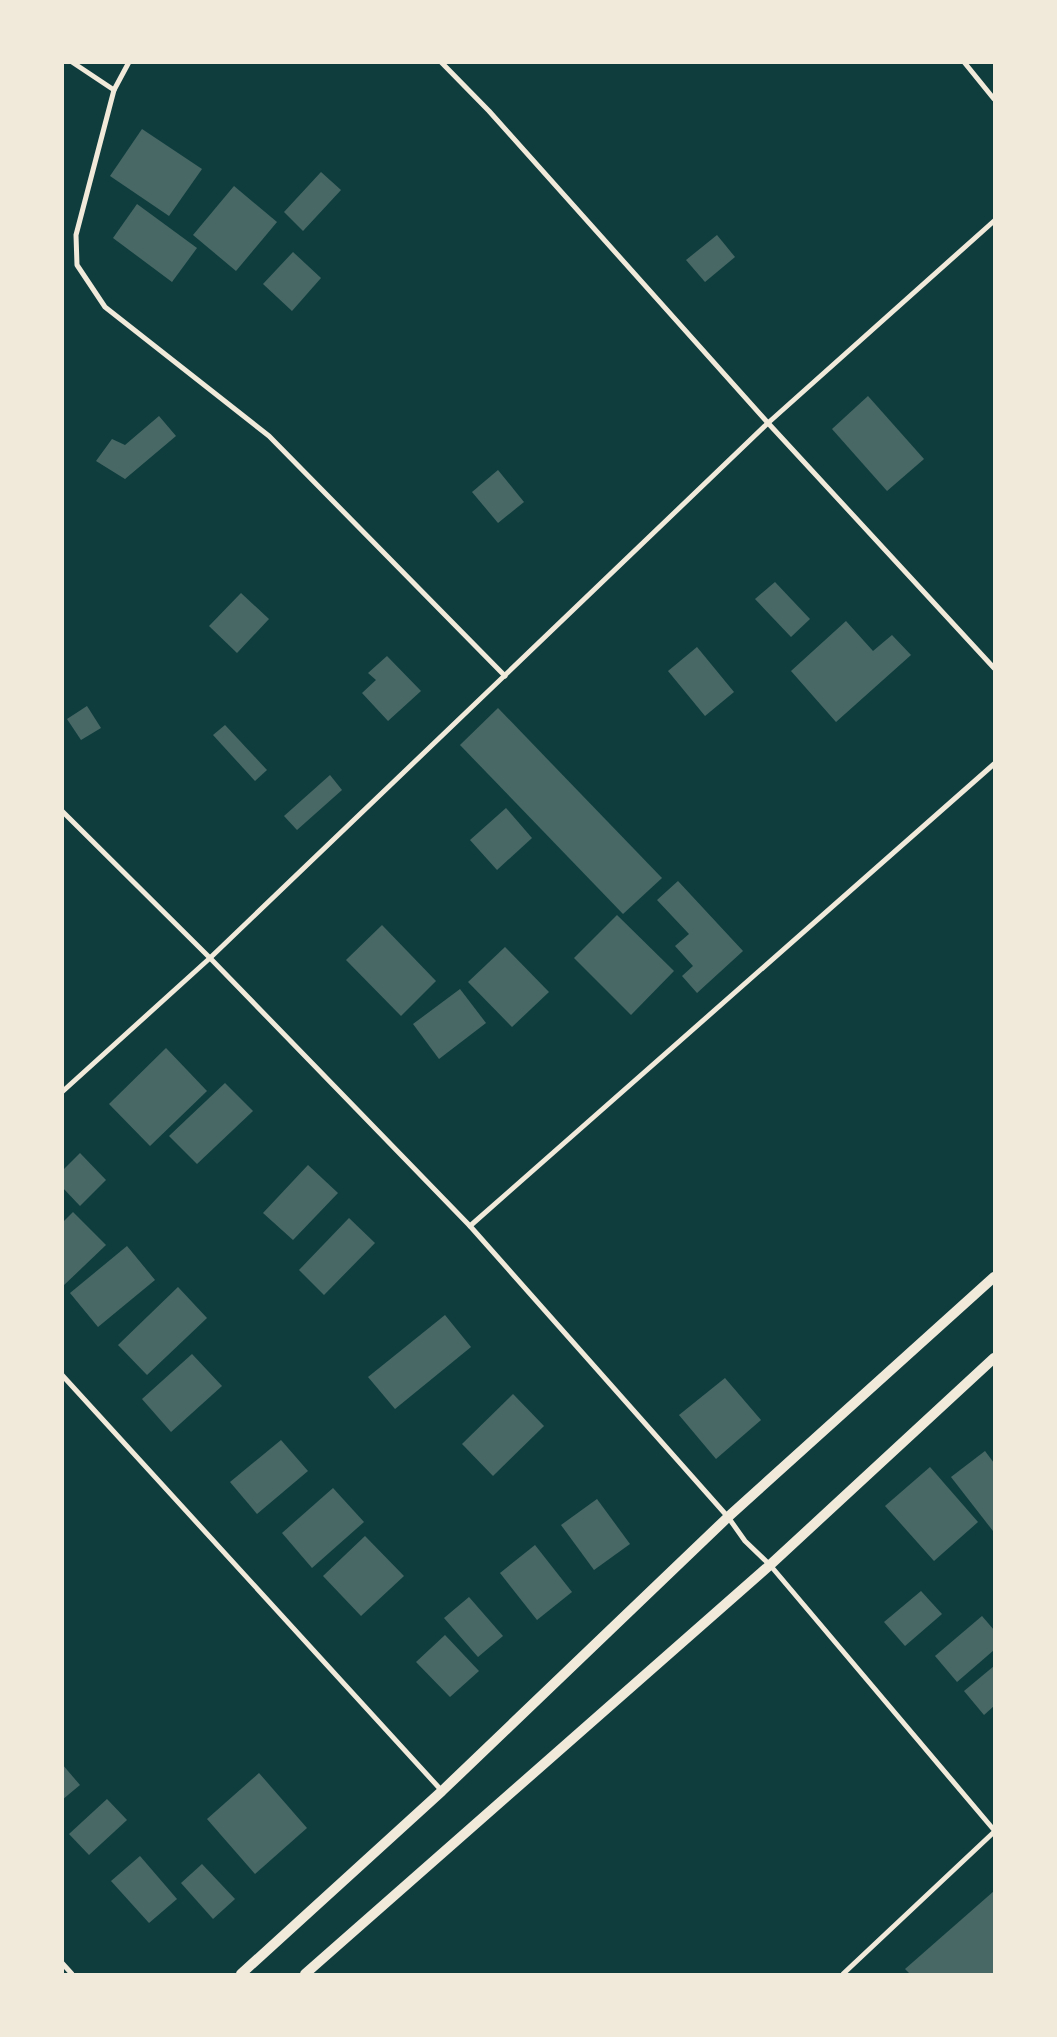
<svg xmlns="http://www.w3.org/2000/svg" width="1057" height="2037" viewBox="0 0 1057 2037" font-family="'Open Sans',sans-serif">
<rect width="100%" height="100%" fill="#0f3d3e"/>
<g fill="#486865">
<polygon points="142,129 202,169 169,216 110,176"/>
<polygon points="321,172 341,190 303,231 284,212"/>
<polygon points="234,186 277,222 236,271 193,235"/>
<polygon points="137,204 197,248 172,282 113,238"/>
<polygon points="717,235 735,257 705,282 686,260"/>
<polygon points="293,252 321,278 292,311 263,284"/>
<polygon points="868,396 924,459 887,491 832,429"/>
<polygon points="159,416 176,436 125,479 96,461 112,439 125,445"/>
<polygon points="498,470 524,502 498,523 472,492"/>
<polygon points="775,582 810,619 791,637 755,599"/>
<polygon points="241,593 269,619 237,653 209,626"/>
<polygon points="846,621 873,651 892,635 911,655 836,722 791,671"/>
<polygon points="697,647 734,692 705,716 668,671"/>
<polygon points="387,656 421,691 388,721 362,693 376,680 368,673"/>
<polygon points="87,706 101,728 81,740 67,719"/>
<polygon points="498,708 662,878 623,914 460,745"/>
<polygon points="225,725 267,770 255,781 213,735"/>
<polygon points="330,775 342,790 297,830 284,816"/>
<polygon points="506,808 532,838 497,870 470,840"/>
<polygon points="678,881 743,951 697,993 682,976 693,966 675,946 689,934 657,900"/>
<polygon points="617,915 674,971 631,1015 574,958"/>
<polygon points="382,925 436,981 401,1016 346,960"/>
<polygon points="505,947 549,992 512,1027 468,982"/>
<polygon points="460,989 486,1023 439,1059 413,1024"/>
<polygon points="166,1048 207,1091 150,1146 109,1104"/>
<polygon points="225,1083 253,1111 197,1164 169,1136"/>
<polygon points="80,1153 106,1180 80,1206 62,1187 62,1171"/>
<polygon points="308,1165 338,1193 293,1240 263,1213"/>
<polygon points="73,1212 106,1245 62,1287 62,1223"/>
<polygon points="349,1218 375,1243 324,1295 299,1270"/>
<polygon points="127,1246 155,1280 98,1327 70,1293"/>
<polygon points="178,1287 207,1318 147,1375 118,1345"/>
<polygon points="445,1315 471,1347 395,1409 368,1377"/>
<polygon points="192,1354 222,1386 171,1432 142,1399"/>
<polygon points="725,1378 761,1420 716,1459 679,1415"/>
<polygon points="513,1394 544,1426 493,1476 462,1444"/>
<polygon points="281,1440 308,1471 257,1514 230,1482"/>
<polygon points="985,1451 994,1463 993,1531 951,1477"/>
<polygon points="930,1467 978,1522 934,1561 885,1506"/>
<polygon points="333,1488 364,1522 312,1568 282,1533"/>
<polygon points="597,1499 630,1544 594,1570 561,1525"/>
<polygon points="365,1536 404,1576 361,1616 323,1576"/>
<polygon points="535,1545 572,1592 537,1620 500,1573"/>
<polygon points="921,1591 942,1614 905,1646 884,1622"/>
<polygon points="469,1597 503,1636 478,1657 444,1618"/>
<polygon points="982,1616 994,1630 994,1650 957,1682 935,1656"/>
<polygon points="445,1635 479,1671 450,1697 416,1662"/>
<polygon points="994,1666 994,1706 984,1715 964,1691"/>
<polygon points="62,1764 80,1785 62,1800"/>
<polygon points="259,1773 307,1828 255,1874 207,1819"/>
<polygon points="107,1799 127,1820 89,1855 69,1834"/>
<polygon points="140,1856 177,1899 149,1923 111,1881"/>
<polygon points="202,1864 235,1899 213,1919 181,1883"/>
<polygon points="994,1891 994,1974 910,1974 905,1969"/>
</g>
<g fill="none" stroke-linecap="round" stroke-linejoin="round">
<g stroke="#f1e9da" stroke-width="5">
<polyline points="72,62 114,90"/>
<polyline points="129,62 114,90 76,235 77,265 105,307 269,436 505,676"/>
<polyline points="441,62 489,111 768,423 994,668"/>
<polyline points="964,62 994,99"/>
<polyline points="62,811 210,958 470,1226 728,1517 745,1541 770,1565 994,1830"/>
<polyline points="62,1092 210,958 768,423 994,221"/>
<polyline points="470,1226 994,764"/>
<polyline points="62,1375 442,1791"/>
<polyline points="62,1963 72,1974"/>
<polyline points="843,1974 994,1832"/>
</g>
<g stroke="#f1e9da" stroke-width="10">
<polyline points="241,1974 442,1791 728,1517 994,1277"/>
<polyline points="305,1974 770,1565 994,1358"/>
</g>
</g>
<rect width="1057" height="2037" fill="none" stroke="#f1e9da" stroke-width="128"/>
</svg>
